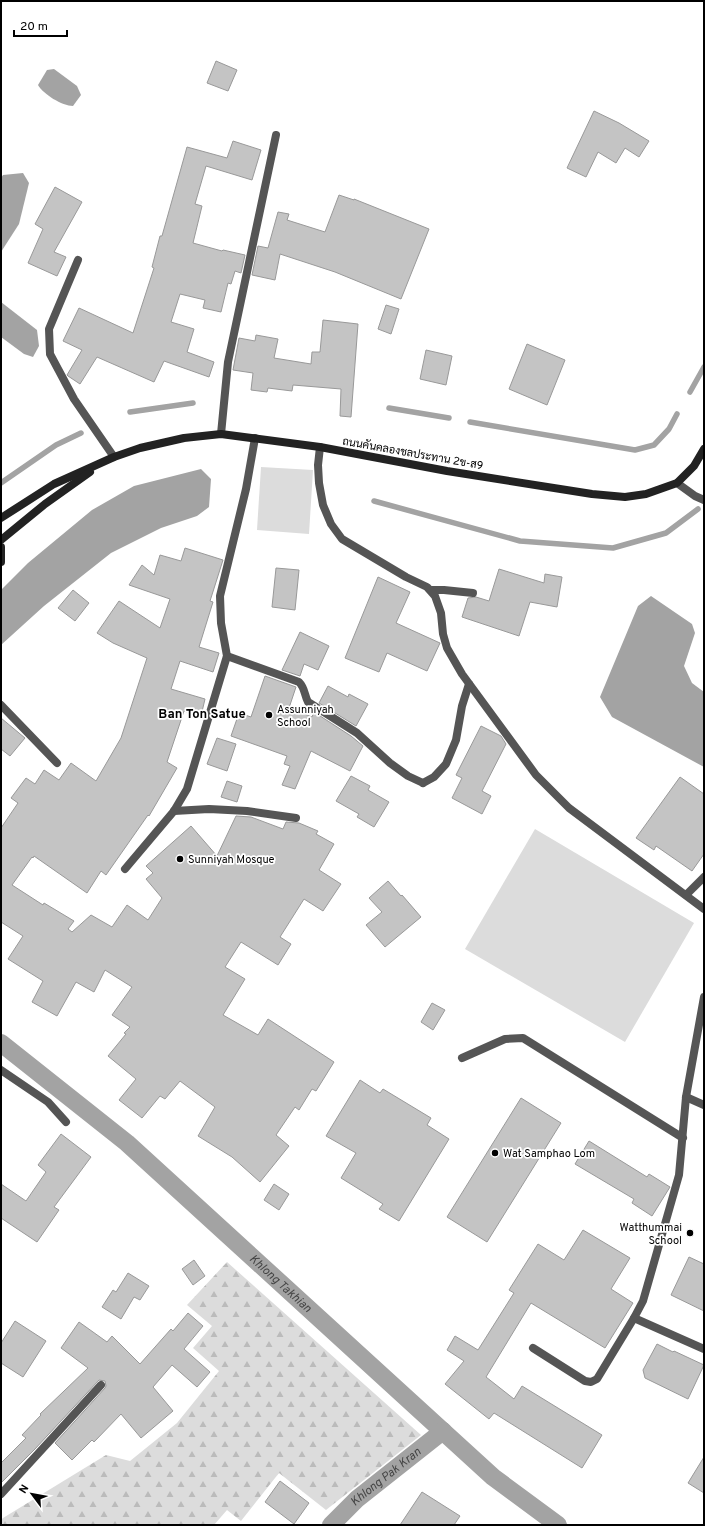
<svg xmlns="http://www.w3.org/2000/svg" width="705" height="1526" viewBox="0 0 705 1526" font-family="Overpass,Sarabun,sans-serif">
<defs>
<pattern id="forest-firs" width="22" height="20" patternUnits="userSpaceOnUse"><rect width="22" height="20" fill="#dcdcdc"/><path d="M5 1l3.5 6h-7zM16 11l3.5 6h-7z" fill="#bbb"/></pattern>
</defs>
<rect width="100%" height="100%" fill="#fff"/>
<polygon fill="url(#forest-firs)" points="227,1262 421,1435 326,1510 279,1473 241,1521 227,1510 214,1525 1,1525 1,1520 3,1518 106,1455 130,1461 177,1423 219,1371 193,1348 212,1326 187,1305"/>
<g fill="#dcdcdc">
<polygon points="261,467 313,470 309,534 257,530"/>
<polygon points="535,829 694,923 625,1042 465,949"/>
</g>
<g fill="#a3a3a3">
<path d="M54,69l23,17 4,9 -8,11c-11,0 -30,-12 -35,-21l9,-15z"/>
<polygon points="23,173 29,183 19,224 1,252 1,178 3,175"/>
<polygon points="1,302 37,330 39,346 33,357 24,354 1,337"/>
<polygon points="201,469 211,479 209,507 197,516 161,528 111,553 44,606 1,645 1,590 28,563 92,510 134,486"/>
<polygon points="651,596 692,624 695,633 684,666 692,683 704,692 704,767 612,717 600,697 638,606"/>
</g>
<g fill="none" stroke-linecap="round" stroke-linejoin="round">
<g stroke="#a3a3a3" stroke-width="5.5">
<polyline points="690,392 704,367"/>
<polyline points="389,408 449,418"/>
<polyline points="130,412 193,403"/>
<polyline points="470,422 635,450 654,445 669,429 677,414"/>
<polyline points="1,483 56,445 81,433"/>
<polyline points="374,501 520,541 613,548 666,533 698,509"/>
</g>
<g stroke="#a3a3a3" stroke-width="18">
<path id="s1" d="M1,1043l126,100 366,334 65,48"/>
<path id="s2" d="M331,1525l26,-26 86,-68"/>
</g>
</g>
<g fill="#c4c4c4" stroke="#999">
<polygon points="216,61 237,70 228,91 207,83"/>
<polygon points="594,111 619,123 649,141 639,157 625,148 616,163 598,152 586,177 567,168"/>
<polygon points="233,141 261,150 252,180 206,166 195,204 202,206 193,243 222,251 223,250 245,255 241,273 235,271 231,284 228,283 221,312 203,308 205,300 180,294 171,322 194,329 187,352 214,362 209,377 164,361 154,382 97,357 80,384 68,376 67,375 82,350 63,341 79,308 133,333 154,268 152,267 160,236 162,236 187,147 227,158"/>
<polygon points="55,187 82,202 54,252 66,257 57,276 28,263 43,229 35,224"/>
<polygon points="339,195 354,200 354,199 429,229 401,299 335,272 280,254 275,280 252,275 258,246 268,248 278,212 289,214 287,220 325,232"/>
<polygon points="386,305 399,309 391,334 378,329"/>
<polygon points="323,320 358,324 351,417 340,416 341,389 293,385 292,391 268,388 267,392 251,390 253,373 233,370 239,338 255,341 256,335 278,339 274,358 311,364 312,352 320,352"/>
<polygon points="527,344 565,360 547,405 509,389"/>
<polygon points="426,350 452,356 446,385 420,379"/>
<polygon points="185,548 223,560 210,601 213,602 199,647 219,653 213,672 180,661 171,689 205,699 201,716 184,711 167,762 177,768 149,816 148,815 106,875 101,871 87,893 34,856 33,858 32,857 12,885 43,905 44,903 74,921 68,929 72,932 91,915 112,927 127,905 148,920 162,898 146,879 153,873 146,866 191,826 217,856 236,816 251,817 283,829 286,822 299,823 318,831 316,834 334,844 319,870 341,884 323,911 304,899 280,937 291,944 278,965 241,942 225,967 245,979 223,1015 258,1035 268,1019 334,1062 316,1091 312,1089 299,1110 295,1107 276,1135 289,1146 260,1182 232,1157 198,1136 215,1107 180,1081 165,1099 160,1096 142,1118 119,1100 136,1079 108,1056 126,1034 124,1033 130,1027 112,1015 132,987 105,970 94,992 76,982 57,1016 32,1002 43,981 8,959 23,936 1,922 1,828 18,803 11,798 26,778 35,784 44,770 59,780 71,763 96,781 121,738 147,658 113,643 97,633 119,601 160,628 170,599 129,585 142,565 154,575 160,555 181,561"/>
<polygon points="276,568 299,570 295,610 272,607"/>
<polygon points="499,569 544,583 545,574 562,577 557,607 530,602 519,636 462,617 468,598 476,597 489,601"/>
<polygon points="378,577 410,592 396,623 440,643 427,671 387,653 379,672 345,658"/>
<polygon points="73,590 89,603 75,621 58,608"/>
<polygon points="300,632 329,646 318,670 304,664 300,676 282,670"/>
<polygon points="265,676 296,687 289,708 312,717 314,712 351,736 363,746 350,771 311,751 295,789 282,785 290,766 284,764 287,756 231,736 239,713 251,717"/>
<polygon points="328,686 348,697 349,694 368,704 356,726 319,703"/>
<polygon points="1,718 25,738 10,756 1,749"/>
<polygon points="481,726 501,736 506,744 482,791 491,796 482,814 452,798 462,778 456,775"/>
<polygon points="217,738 236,744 227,771 207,764"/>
<polygon points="351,776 370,786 368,790 389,802 374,827 357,817 359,814 336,801"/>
<polygon points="680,777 704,794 704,854 692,871 656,846 654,850 636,838"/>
<polygon points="227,781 242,786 237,802 221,797"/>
<polygon points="388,881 401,896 402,895 421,917 385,947 366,925 382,912 369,898"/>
<polygon points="432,1003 445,1010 433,1030 421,1022"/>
<polygon points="360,1080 380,1093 383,1089 431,1118 427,1125 449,1139 399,1221 379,1209 383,1204 341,1178 356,1153 326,1136"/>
<polygon points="521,1098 561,1123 487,1242 447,1217"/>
<polygon points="61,1134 91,1157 54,1207 59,1210 37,1242 1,1218 1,1184 26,1201 46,1172 38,1165"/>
<polygon points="589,1141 647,1177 649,1174 670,1187 652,1216 632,1203 634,1199 575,1164"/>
<polygon points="274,1184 289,1194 279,1210 264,1200"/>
<polygon points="583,1230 630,1258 611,1289 633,1303 605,1348 531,1303 486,1377 514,1399 522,1386 602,1435 582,1468 494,1413 489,1419 445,1384 464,1361 447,1350 455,1336 478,1350 514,1293 509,1290 538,1244 564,1260"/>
<polygon points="689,1257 704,1264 704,1311 671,1295"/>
<polygon points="194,1260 205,1276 193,1285 182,1269"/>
<polygon points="128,1273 149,1286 140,1300 134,1297 121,1319 102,1307 113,1290 116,1292"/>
<polygon points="188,1313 203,1326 184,1349 210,1372 197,1387 172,1365 153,1387 173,1411 141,1438 121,1414 94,1442 92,1440 72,1460 55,1443 105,1388 106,1386 105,1381 99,1380 35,1449 1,1483 1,1463 26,1438 22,1435 41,1415 40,1414 88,1368 61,1348 79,1322 107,1342 112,1336 140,1364 171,1329 173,1331"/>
<polygon points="15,1321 46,1341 23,1377 1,1363 1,1343"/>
<polygon points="657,1344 673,1352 674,1351 704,1365 688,1399 645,1378 643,1370"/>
<polygon points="704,1457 704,1493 688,1483"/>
<polygon points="280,1481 309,1503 294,1524 265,1502"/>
<polygon points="422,1492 460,1516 454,1525 400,1525"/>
</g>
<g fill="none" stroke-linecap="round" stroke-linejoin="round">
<g stroke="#555" stroke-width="8">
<polyline points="78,260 49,329 50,354 74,399 114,457"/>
<polyline points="221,434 228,362 276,135"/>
<polyline points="431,590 444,590 473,593"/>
<polyline points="423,783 434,777 446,764 456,740 462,706 469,684"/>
<polyline points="686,895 704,877"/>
<polyline points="704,997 686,1097 679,1175 643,1301 634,1318 704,1349"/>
<polyline points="462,1058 505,1039 523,1038 683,1138"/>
<polyline points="1,1070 48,1102 66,1122"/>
<polyline points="686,1097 704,1105"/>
<polyline points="533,1348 585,1381 591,1382 597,1379 634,1318"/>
<polyline points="1,1494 101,1385"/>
</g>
<g stroke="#555" stroke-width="8">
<polyline points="320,447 318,465 319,483 323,505 331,524 342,539 406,577 427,587 435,596 441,613 443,634 447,648 462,674 536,775 569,808 704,909"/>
<polyline points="677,483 695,496 704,500"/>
<path d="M227,656l72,26c6,6 5,12 9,20l49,31 33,30 18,13 15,7"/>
<polyline points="1,705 57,763"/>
<polyline points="174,811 209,809 247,811 296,818"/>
<polyline points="125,869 174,811 187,789 227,656 221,623 220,596 246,489 255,438"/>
</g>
<g stroke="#222" stroke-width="8">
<polyline points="1,518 54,484 114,457 140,448 184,438 221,434 320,447 447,471 592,494 625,497 646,494 677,483 694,466 704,449"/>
<polyline points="1,540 45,504 90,472"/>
<polyline points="1,547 1,562"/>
</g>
</g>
<g fill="#000" stroke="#fff" stroke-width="1.5">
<circle cx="269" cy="715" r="4"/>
<circle cx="180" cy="859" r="4"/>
<circle cx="495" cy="1153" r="4"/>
<circle cx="690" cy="1233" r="4"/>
</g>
<g text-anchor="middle" stroke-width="3.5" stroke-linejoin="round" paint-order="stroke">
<g font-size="11" fill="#000" stroke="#fff">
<text transform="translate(413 453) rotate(10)" y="4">ถนนคันคลองชลประทาน 2ข-ส9</text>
</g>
<g font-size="11" fill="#000" stroke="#fff" text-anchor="start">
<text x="277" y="713">Assunniyah<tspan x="277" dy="13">School</tspan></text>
<text x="188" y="863">Sunniyah Mosque</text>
<text x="503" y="1157">Wat Samphao Lom</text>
<text x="682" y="1231" text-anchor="end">Watthummai<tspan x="682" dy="13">School</tspan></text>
</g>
<g font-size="12" font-style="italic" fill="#444" stroke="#fff">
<text dy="4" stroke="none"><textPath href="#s1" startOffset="369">Khlong Takhian</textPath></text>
<text dy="4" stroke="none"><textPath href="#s2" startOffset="73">Khlong Pak Kran</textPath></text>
</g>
<g font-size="13" font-weight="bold" fill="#000" stroke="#fff">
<text x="202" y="718">Ban Ton Satue</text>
</g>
</g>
<rect width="705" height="1526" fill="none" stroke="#000000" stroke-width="4"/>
<g transform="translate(32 1494) rotate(302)" stroke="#ffffff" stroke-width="3" paint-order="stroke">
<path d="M0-3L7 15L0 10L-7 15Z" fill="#000000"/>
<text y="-6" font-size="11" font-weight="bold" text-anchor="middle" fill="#000000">N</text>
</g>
<path d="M14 30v6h53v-6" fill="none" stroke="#000000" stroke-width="2"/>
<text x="20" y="30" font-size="12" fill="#000000" stroke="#ffffff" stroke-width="3" paint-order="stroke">20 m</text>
</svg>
